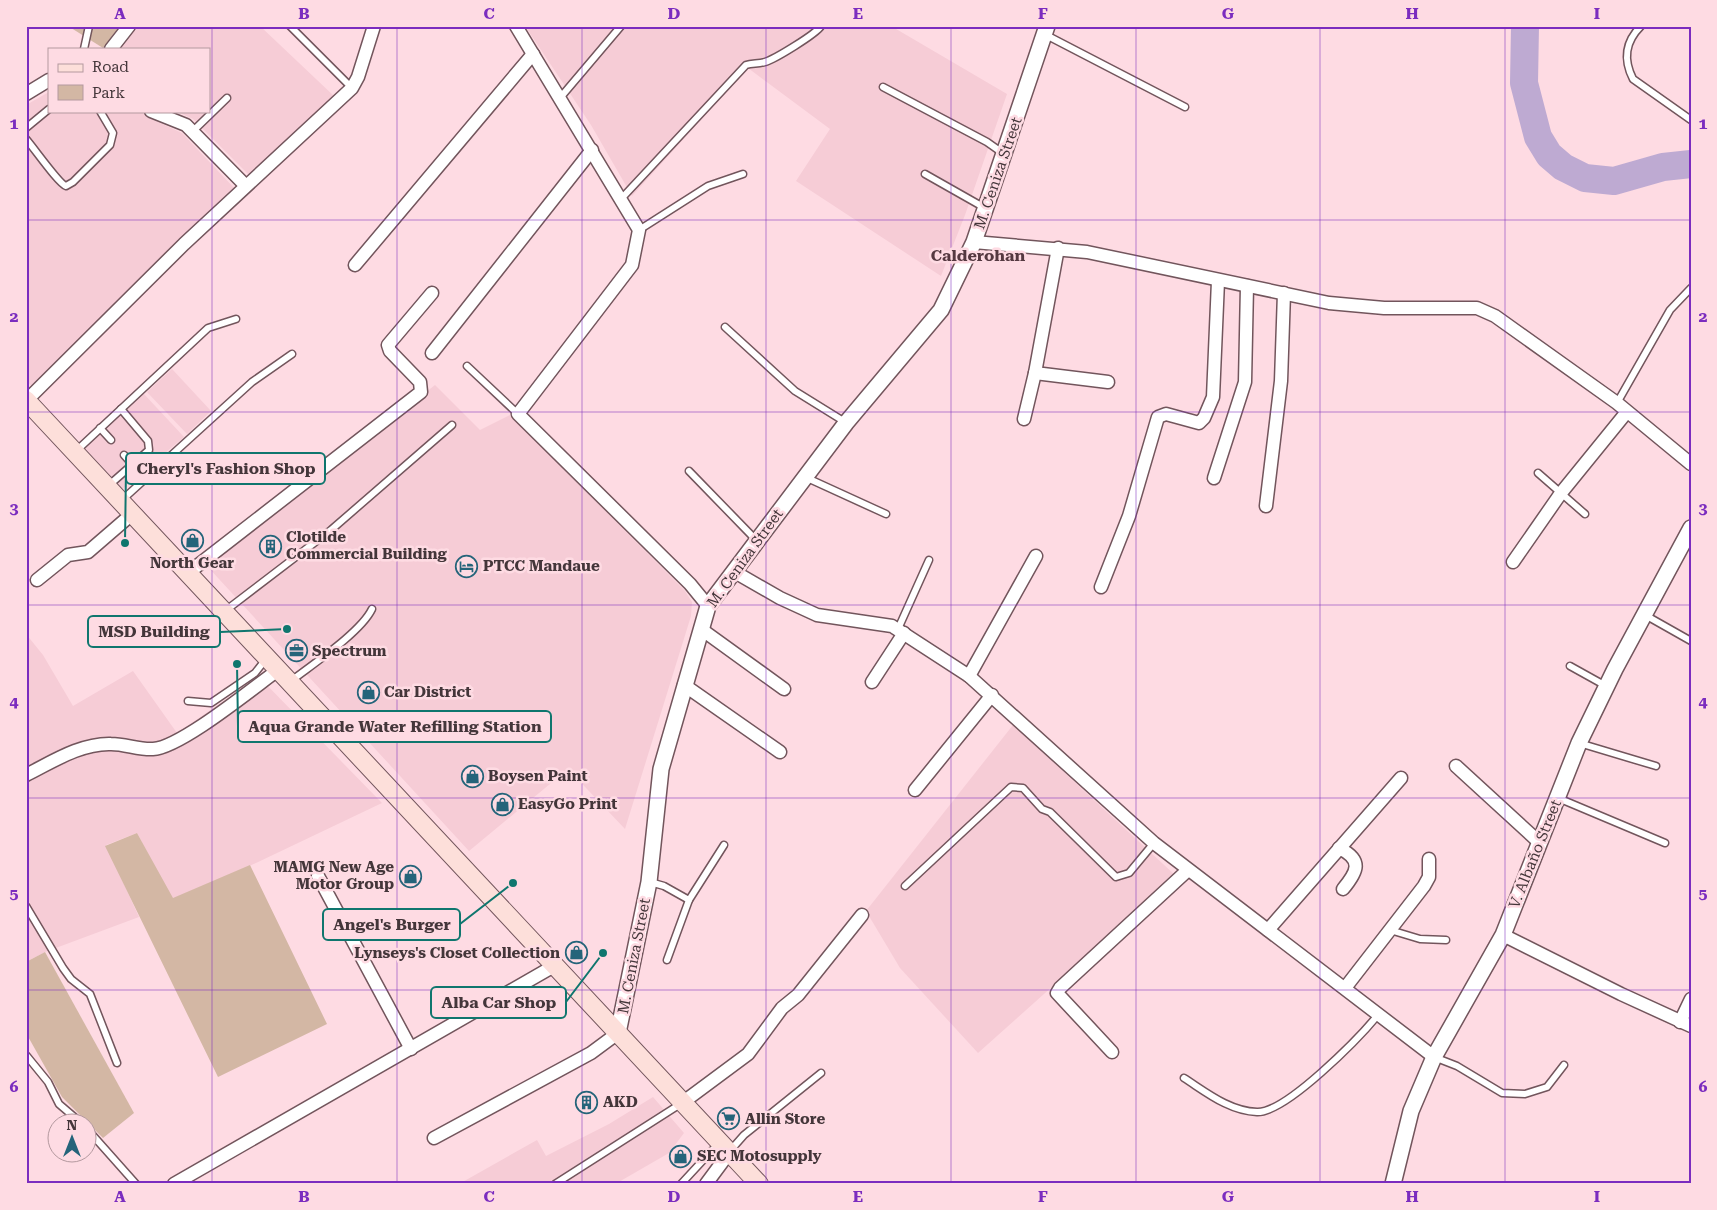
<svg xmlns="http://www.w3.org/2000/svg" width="1717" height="1210" viewBox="0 0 1717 1210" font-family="'Roboto Serif',serif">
<rect width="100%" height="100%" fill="#fedbe3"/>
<g fill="#f6ccd6">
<polygon points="136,26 260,26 335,97 251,177 193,119 176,111 209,111 209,49 118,49"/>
<polygon points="525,26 891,26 1007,94 965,215 941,276 796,181 830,129 748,68 632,196 591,125"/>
<polygon points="49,92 49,111 141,111 147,117 182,133 236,190 33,388 26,380 26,105"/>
<polygon points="172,369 211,411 187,434 147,392"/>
<polygon points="435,385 480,430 510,415 685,591 692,602 691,616 625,829 568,769 469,851 207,566"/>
<polygon points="143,393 184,437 120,491 83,449"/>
<polygon points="26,634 43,655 73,706 133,671 177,733 259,677 382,803 256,863 172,899 137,833 106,845 139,917 45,952 26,962"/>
<polygon points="1013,725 1176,876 978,1053 900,968 866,911"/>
<polygon points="653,1097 684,1133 669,1153 617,1183 459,1184 537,1140 546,1156 609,1124"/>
</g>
<g fill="#d3b7a4">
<polygon points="68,26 120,26 103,48"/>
<polygon points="137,833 173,898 250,865 327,1024 218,1077 105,846"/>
<polygon points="45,952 134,1113 103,1138 62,1097 26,1033 26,962"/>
</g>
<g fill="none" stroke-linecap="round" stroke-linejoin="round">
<polyline stroke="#beaad2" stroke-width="28" points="1525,26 1524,83 1538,137 1549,155 1563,167 1585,178 1614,181 1663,167 1691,164"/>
<defs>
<g id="service">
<polyline points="290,26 352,88"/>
<path d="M1641,26c-16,16 -18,33 -8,53l58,41"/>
<polyline points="1046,35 1185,107"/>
<polyline points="84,49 89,26"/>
<polyline points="883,87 987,142 1004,154"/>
<polyline points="560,98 621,26"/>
<polyline points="26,128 49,109"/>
<polyline points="192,132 227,98"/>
<path d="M26,139c8,9 33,45 40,47l7,-4 37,-37 3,-12 -13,-22"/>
<polyline points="925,174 985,208"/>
<path d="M621,199l125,-134c6,-2 12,-1 19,-3 10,-3 51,-28 56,-36"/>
<polyline points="639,230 708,186 743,174"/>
<polyline points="725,327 795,391 845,422"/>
<polyline points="467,366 518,414"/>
<polyline points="1617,403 1670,310 1691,288"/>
<polyline points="100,428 111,440"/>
<polyline points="75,452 208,328 236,319"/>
<polyline points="124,455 132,464"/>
<polyline points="689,471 757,541"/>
<polyline points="1538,473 1585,514"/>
<polyline points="805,477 886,514"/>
<polyline points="108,486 149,450 148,441 121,409"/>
<polyline points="122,500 252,382 292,354"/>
<polyline points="225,611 331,530 452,425"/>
<polyline points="1645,615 1691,641"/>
<polyline points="898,629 929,560"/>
<polyline points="1570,666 1606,686"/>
<path d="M291,681c22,-17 70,-49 81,-72"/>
<polyline points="188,701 211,703 255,673 266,659"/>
<polyline points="1579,743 1656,766"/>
<polyline points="1558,798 1665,843"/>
<polyline points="650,882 664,886 689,900 724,845"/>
<polyline points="905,886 1011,787 1023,788 1042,809 1050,812 1116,877 1129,873 1154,843"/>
<polyline points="26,906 63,968 71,979 90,994 117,1063"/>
<polyline points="1390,930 1420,939 1446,940"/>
<polyline points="667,960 689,900"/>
<polyline points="26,1055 48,1082 59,1104 80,1122"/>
<polyline points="1434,1057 1457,1066 1502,1093 1525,1094 1547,1087 1564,1065"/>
<path d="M1184,1078c22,14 45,33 73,34 29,1 102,-74 121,-97"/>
<polyline points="88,1130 136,1184"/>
<polyline points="729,1152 744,1135 821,1073"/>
<polyline points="555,1184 682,1103"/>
<polyline points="681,1184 718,1144"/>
</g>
<g id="minor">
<polyline points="516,26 639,230 632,265 518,414 690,584 708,606"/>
<polyline points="111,49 129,26"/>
<polyline points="26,94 49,80"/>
<polyline points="151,111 186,125 245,185"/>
<polyline points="974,242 1087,252 1329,303 1384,308 1477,308 1495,316 1617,403 1691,464"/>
<polyline points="355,265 533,54"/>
<polyline points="432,353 592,150"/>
<polyline points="1035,373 1108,382"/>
<polyline points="27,400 184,244 352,88 358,77 374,26"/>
<polyline points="1024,419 1035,373 1058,248"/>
<polyline points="1214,478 1245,382 1247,286"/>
<polyline points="1266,506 1281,381 1284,293"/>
<polyline points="1513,562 1561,493 1626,413"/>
<polyline points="733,571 780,598 817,615 892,626 969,676 1154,843 1434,1057"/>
<polyline points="188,573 421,392 420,382 390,351 388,345 432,293"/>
<polyline points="37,580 68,555 88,552 132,514"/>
<polyline points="1101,587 1129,516 1158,417 1166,414 1199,423 1204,418 1213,397 1218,281"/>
<polyline points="701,629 784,689"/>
<polyline points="969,676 1036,556"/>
<polyline points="872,682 904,633"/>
<polyline points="684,685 780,752"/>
<polyline points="1456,766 1540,843"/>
<path d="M26,775c26,-13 55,-32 85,-31 14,0 29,6 42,5 27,-1 100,-61 125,-79"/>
<polyline points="915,790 992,695"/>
<path d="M1339,848c24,12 19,23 4,41"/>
<polyline points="318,876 411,1049"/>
<polyline points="1268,930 1401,778"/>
<polyline points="1503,935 1621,994 1691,1026"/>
<polyline points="1345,988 1424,886 1429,877 1429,859"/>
<polyline points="1680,1022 1691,999"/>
<polyline points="1112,1052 1057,993 1060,988 1188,870"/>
<polyline points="682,1103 748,1054 782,1008 798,995 862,915"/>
<polyline points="434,1138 591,1053 618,1033"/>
<polyline points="174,1184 554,966"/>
<polyline points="706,1184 729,1153"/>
</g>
<g id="tertiary">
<polyline points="618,1033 649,882 661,769 708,606 846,423 941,310 974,242 1047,26"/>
<polyline points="1393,1184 1411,1111 1434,1057 1503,935 1579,743 1615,669 1691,528"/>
</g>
<polyline id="secondary" points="26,400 759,1184"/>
</defs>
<use href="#service" stroke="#72555c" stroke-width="9"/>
<use href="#minor" stroke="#72555c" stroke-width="15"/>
<use href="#tertiary" stroke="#72555c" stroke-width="18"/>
<use href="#secondary" stroke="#72555c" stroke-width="20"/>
<use href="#service" stroke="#fff" stroke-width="6"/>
<use href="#minor" stroke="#fff" stroke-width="12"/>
<use href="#tertiary" stroke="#fff" stroke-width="15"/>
<use href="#secondary" stroke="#fddfda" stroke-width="18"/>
</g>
<path fill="none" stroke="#7b2cbf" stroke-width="1" stroke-opacity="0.55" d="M212,26v1158M397,26v1158M582,26v1158M766,26v1158M951,26v1158M1136,26v1158M1320,26v1158M1505,26v1158M26,220h1665M26,412h1665M26,605h1665M26,798h1665M26,990h1665"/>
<defs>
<symbol id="shop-ring" viewBox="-11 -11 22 22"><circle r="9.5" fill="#fedbe3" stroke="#25647a" stroke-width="1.5"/><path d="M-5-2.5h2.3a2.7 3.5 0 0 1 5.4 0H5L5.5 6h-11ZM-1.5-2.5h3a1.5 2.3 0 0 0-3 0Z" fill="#25647a"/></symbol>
<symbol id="building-ring" viewBox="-11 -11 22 22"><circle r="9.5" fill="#fedbe3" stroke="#25647a" stroke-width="1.5"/><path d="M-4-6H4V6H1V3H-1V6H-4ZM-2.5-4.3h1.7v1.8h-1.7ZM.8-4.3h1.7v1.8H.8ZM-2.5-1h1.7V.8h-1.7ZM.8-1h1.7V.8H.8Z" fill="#25647a"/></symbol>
<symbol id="hotel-ring" viewBox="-11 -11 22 22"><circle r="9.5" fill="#fedbe3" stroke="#25647a" stroke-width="1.5"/><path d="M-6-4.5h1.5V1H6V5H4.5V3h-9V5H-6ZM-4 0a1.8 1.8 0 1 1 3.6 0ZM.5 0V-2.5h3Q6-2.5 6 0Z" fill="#25647a"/></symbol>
<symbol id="office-ring" viewBox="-11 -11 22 22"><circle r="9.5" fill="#fedbe3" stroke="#25647a" stroke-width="1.5"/><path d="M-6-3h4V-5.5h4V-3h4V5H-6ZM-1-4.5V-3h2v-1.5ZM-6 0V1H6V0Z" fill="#25647a"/></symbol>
<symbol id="supermarket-ring" viewBox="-11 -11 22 22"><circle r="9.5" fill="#fedbe3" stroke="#25647a" stroke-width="1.5"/><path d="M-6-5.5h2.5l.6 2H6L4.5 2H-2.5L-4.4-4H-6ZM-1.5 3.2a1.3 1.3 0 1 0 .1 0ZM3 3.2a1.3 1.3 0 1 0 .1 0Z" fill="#25647a"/></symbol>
</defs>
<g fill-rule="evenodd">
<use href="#shop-ring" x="180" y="528" width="25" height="25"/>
<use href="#building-ring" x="258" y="534" width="25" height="25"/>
<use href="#hotel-ring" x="454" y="554" width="25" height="25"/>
<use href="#office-ring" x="284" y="638" width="25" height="25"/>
<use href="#shop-ring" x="356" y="680" width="25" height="25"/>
<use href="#shop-ring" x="460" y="764" width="25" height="25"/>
<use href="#shop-ring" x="490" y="792" width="25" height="25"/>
<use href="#shop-ring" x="398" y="864" width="25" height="25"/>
<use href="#shop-ring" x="564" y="940" width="25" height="25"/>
<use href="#building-ring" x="574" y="1090" width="25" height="25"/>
<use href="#supermarket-ring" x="716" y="1106" width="25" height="25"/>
<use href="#shop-ring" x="668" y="1144" width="25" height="25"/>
</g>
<g text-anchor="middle" stroke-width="5" stroke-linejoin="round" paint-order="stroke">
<g font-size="15" fill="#44363a" stroke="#fedbe3">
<text transform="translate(998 173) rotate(-71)" y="5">M. Ceniza Street</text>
<text transform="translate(745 558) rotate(-54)" y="5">M. Ceniza Street</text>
<text transform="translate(1535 854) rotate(-68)" y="5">V. Albaño Street</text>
<text transform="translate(634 956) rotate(-79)" y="5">M. Ceniza Street</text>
</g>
<g font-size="15" font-weight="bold" fill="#44363a" stroke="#fedbe3" text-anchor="start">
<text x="286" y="542">Clotilde<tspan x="286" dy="17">Commercial Building</tspan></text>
<text x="192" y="568" text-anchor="middle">North Gear</text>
<text x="483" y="571">PTCC Mandaue</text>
<text x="312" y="656">Spectrum</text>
<text x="384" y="697">Car District</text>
<text x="488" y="781">Boysen Paint</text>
<text x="518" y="809">EasyGo Print</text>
<text x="394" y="872" text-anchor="end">MAMG New Age<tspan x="394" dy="17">Motor Group</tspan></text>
<text x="560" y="958" text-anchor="end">Lynseys's Closet Collection</text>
<text x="603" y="1107">AKD</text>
<text x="745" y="1124">Allin Store</text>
<text x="697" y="1161">SEC Motosupply</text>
</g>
<g font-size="16" font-weight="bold" fill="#553941" stroke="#fedbe3">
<text x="978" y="261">Calderohan</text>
</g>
</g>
<path fill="none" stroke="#0f766e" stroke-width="2" d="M125 543L126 469M287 629L220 632M237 664L238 726M513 883L460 924M603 953L566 1002"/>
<g fill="#0f766e" stroke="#fedbe3" stroke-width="2">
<circle cx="125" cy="543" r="5"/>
<circle cx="287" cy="629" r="5"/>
<circle cx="237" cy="664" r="5"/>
<circle cx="513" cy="883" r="5"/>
<circle cx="603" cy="953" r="5"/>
</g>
<g fill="#fedbe3" stroke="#0f766e" stroke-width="2">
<rect x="126" y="453" width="199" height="31" rx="5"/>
<rect x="88" y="616" width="132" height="31" rx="5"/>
<rect x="238" y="711" width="313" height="31" rx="5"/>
<rect x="323" y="909" width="137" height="31" rx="5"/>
<rect x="431" y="987" width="135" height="31" rx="5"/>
</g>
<g font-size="16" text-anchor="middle" font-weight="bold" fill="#44363a">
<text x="226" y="474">Cheryl's Fashion Shop</text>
<text x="154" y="637">MSD Building</text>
<text x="395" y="732">Aqua Grande Water Refilling Station</text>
<text x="392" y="930">Angel's Burger</text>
<text x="499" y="1008">Alba Car Shop</text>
</g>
<rect width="1717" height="1210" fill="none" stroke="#fedbe3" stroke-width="55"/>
<rect x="48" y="48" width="162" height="65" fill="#fedbe3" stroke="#b4999f"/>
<rect x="58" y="64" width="25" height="8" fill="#fddfda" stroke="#b4999f"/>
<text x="92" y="72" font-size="15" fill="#44363a">Road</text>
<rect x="58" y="85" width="25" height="15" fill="#d3b7a4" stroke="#b4999f"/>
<text x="92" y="98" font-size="15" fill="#44363a">Park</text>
<g transform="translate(72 1138)"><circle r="24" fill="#fedbe3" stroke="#b4999f"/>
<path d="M0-4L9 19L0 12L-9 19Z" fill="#25647a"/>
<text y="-8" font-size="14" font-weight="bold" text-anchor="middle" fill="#44363a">N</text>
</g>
<rect x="28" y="28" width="1662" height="1154" fill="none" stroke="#7b2cbf" stroke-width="2"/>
<g font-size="16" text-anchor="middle" font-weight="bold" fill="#7b2cbf">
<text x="120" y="19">A</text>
<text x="304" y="19">B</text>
<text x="489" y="19">C</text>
<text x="674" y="19">D</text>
<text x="858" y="19">E</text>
<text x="1043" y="19">F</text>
<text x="1228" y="19">G</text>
<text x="1412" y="19">H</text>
<text x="1597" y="19">I</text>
<text x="14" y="129">1</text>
<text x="1703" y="129">1</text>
<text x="14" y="322">2</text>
<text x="1703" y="322">2</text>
<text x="14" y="514">3</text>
<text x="1703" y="514">3</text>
<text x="14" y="707">4</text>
<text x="1703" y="707">4</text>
<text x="14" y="899">5</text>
<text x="1703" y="899">5</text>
<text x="14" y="1092">6</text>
<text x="1703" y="1092">6</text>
<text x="120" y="1202">A</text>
<text x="304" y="1202">B</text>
<text x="489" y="1202">C</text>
<text x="674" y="1202">D</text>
<text x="858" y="1202">E</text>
<text x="1043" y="1202">F</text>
<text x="1228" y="1202">G</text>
<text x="1412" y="1202">H</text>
<text x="1597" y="1202">I</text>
</g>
</svg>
